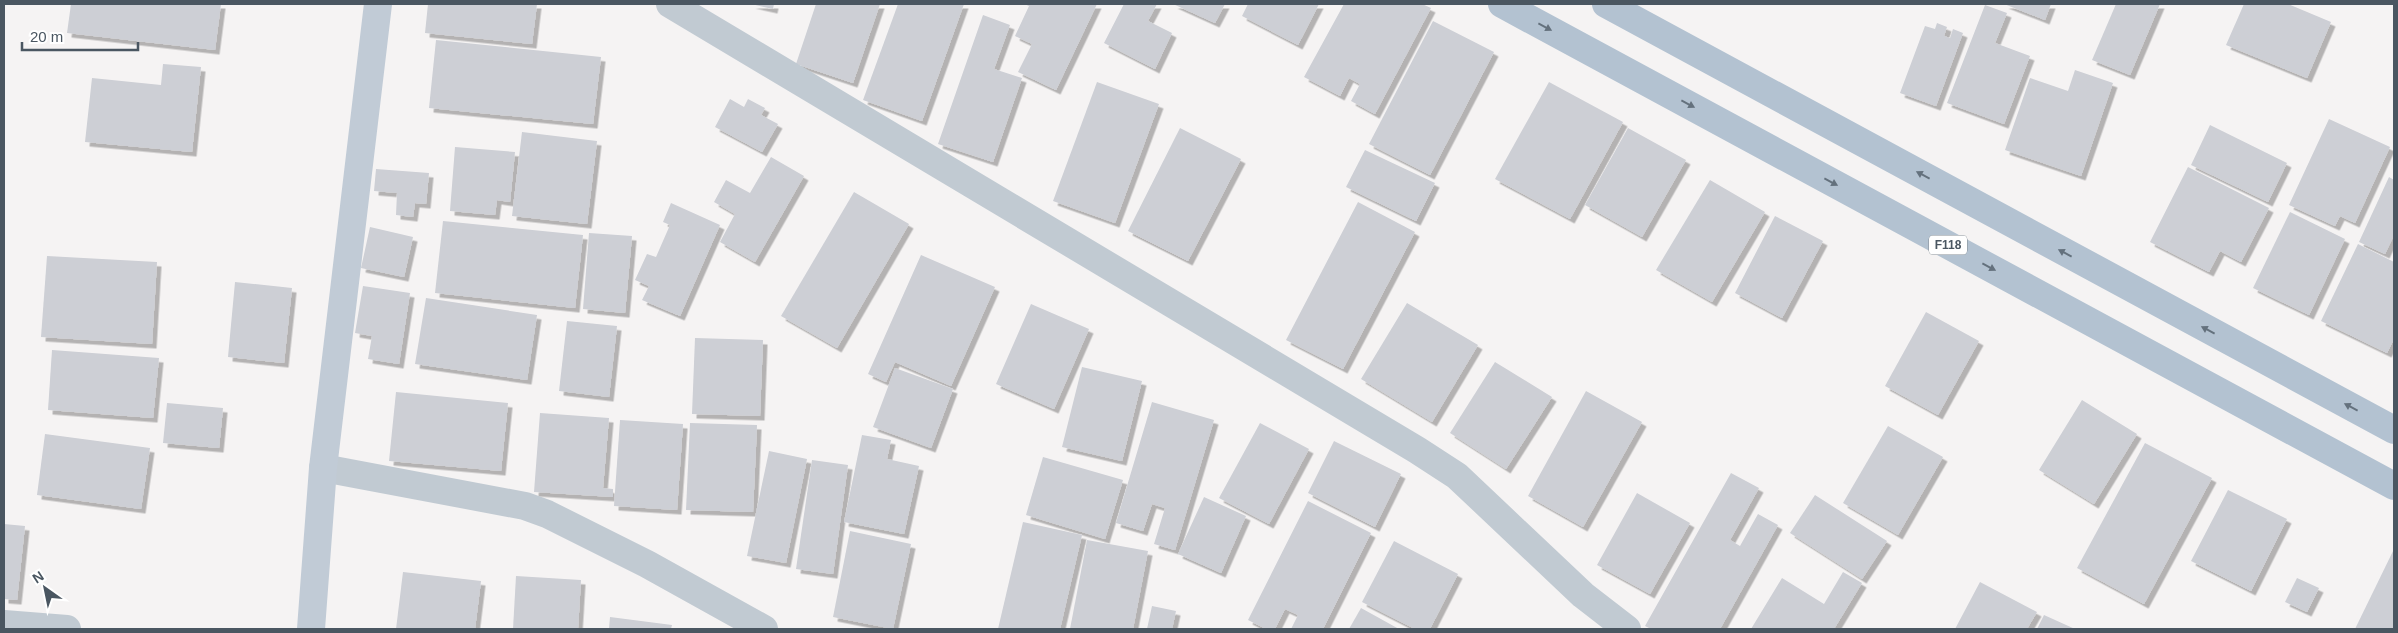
<svg xmlns="http://www.w3.org/2000/svg" width="2398" height="633" viewBox="0 0 2398 633" font-family="Arial,sans-serif">
<defs>
<filter id="shadow"><feDropShadow dx="4.5" dy="4.5" stdDeviation="0" flood-color="#0004"/></filter>
</defs>
<rect width="100%" height="100%" fill="#f5f3f3"/>
<g fill="#cdcfd5" filter="url(#shadow)">
<polygon points="71,4 221,4 215,50 67,33"/>
<polygon points="428,4 537,4 532,44 425,33"/>
<polygon points="751,4 774,4 773,9"/>
<polygon points="816,4 880,4 853,83 796,64"/>
<polygon points="898,4 964,4 922,121 863,100"/>
<polygon points="1024,4 1097,4 1056,90 1018,72 1032,44 1015,36 1029,6"/>
<polygon points="1124,4 1157,4 1148,21 1172,33 1155,69 1104,43"/>
<polygon points="1173,4 1225,4 1215,23"/>
<polygon points="1248,4 1319,4 1298,45 1242,16"/>
<polygon points="1344,4 1422,4 1431,8 1375,114 1351,101 1360,84 1349,78 1340,96 1304,77"/>
<polygon points="2004,4 2051,4 2045,20"/>
<polygon points="2116,4 2160,4 2130,75 2092,60"/>
<polygon points="2244,4 2288,4 2331,22 2307,78 2226,45"/>
<polygon points="1985,5 2007,13 1995,43 2030,56 2004,124 1947,103"/>
<polygon points="983,15 1010,25 994,69 1022,78 993,162 938,144"/>
<polygon points="1433,21 1494,52 1430,175 1369,144"/>
<polygon points="1937,23 1947,27 1944,36 1950,38 1953,29 1963,33 1936,106 1900,93 1925,26 1935,29"/>
<polygon points="436,40 601,57 593,124 429,108"/>
<polygon points="163,64 201,67 192,152 85,142 92,78 161,85"/>
<polygon points="2075,70 2113,83 2081,176 2005,150 2030,78 2068,91"/>
<polygon points="1097,82 1159,104 1115,223 1053,201"/>
<polygon points="1549,82 1623,122 1570,219 1495,179"/>
<polygon points="730,99 744,107 748,99 765,108 761,115 778,124 762,152 715,127"/>
<polygon points="2329,119 2390,147 2355,223 2340,216 2335,226 2289,205"/>
<polygon points="2210,125 2287,163 2268,202 2191,165"/>
<polygon points="1180,128 1241,159 1188,261 1128,231"/>
<polygon points="1628,128 1686,160 1642,237 1585,205"/>
<polygon points="522,132 597,141 587,224 512,216"/>
<polygon points="455,147 515,152 510,202 497,200 495,215 450,211"/>
<polygon points="1365,150 1435,183 1416,221 1346,187"/>
<polygon points="771,157 804,176 755,262 720,242 735,214 714,202 726,180 750,193"/>
<polygon points="2188,167 2269,208 2241,262 2220,251 2209,272 2150,242"/>
<polygon points="376,169 429,173 426,204 415,203 413,217 396,215 397,193 374,191"/>
<polygon points="2389,177 2394,180 2394,235 2385,254 2359,242"/>
<polygon points="1710,180 1765,212 1712,302 1656,270"/>
<polygon points="854,192 909,224 837,348 781,316"/>
<polygon points="1358,202 1415,232 1343,369 1286,340"/>
<polygon points="671,203 720,225 680,316 642,300 649,286 635,280 647,254 656,257 670,225 663,222"/>
<polygon points="2290,212 2345,239 2309,315 2253,288"/>
<polygon points="1775,216 1823,241 1782,318 1735,293"/>
<polygon points="443,221 583,235 575,308 435,293"/>
<polygon points="370,227 413,237 404,277 361,268"/>
<polygon points="589,233 632,236 625,313 583,309"/>
<polygon points="2358,244 2394,262 2394,339 2387,353 2321,321"/>
<polygon points="921,255 995,287 951,386 895,362 886,382 868,374"/>
<polygon points="47,256 157,262 152,344 41,337"/>
<polygon points="235,282 292,288 284,363 228,357"/>
<polygon points="363,286 410,293 399,364 368,359 372,336 355,333"/>
<polygon points="426,298 537,315 527,380 415,364"/>
<polygon points="1407,303 1478,345 1432,422 1361,379"/>
<polygon points="1031,304 1089,329 1054,409 996,384"/>
<polygon points="1926,312 1979,341 1938,415 1885,386"/>
<polygon points="567,321 617,326 609,397 559,391"/>
<polygon points="695,338 763,340 760,416 692,414"/>
<polygon points="52,350 159,358 153,418 48,410"/>
<polygon points="1495,362 1552,397 1506,469 1450,433"/>
<polygon points="1082,367 1142,381 1122,461 1062,447"/>
<polygon points="895,368 953,389 931,448 873,427"/>
<polygon points="1586,391 1642,422 1583,527 1528,496"/>
<polygon points="396,392 508,403 501,471 389,461"/>
<polygon points="2082,400 2137,434 2094,504 2039,470"/>
<polygon points="1152,402 1214,420 1175,550 1154,544 1165,508 1152,504 1143,531 1116,523"/>
<polygon points="167,403 223,408 219,448 163,443"/>
<polygon points="540,413 609,418 603,488 613,489 613,497 534,492"/>
<polygon points="620,420 683,424 677,510 614,506"/>
<polygon points="690,423 757,425 753,512 686,510"/>
<polygon points="1260,423 1309,449 1269,524 1219,498"/>
<polygon points="1888,426 1943,457 1898,535 1843,503"/>
<polygon points="45,434 150,448 141,509 37,495"/>
<polygon points="862,435 891,440 887,459 919,466 904,534 844,522"/>
<polygon points="1334,441 1401,474 1375,527 1308,493"/>
<polygon points="2145,443 2212,478 2144,604 2077,568"/>
<polygon points="769,451 807,459 786,563 747,556"/>
<polygon points="1043,457 1123,480 1105,539 1026,515"/>
<polygon points="812,460 848,465 833,574 796,569"/>
<polygon points="1731,473 1759,488 1730,540 1740,546 1758,514 1778,525 1720,629 1651,629 1645,626"/>
<polygon points="2228,490 2287,519 2251,591 2191,561"/>
<polygon points="1637,493 1690,523 1650,594 1597,565"/>
<polygon points="1815,495 1887,541 1862,579 1790,533"/>
<polygon points="1204,497 1246,516 1221,573 1178,554"/>
<polygon points="1308,501 1371,533 1323,629 1291,629 1298,615 1285,609 1275,629 1266,629 1248,620"/>
<polygon points="1023,522 1082,535 1060,629 998,629"/>
<polygon points="4,524 25,526 17,600 4,599"/>
<polygon points="850,531 911,544 893,629 833,617"/>
<polygon points="1087,540 1148,551 1133,629 1070,629"/>
<polygon points="1394,541 1458,574 1430,629 1415,629 1362,602"/>
<polygon points="2394,549 2394,629 2355,629"/>
<polygon points="403,572 481,581 475,629 396,629"/>
<polygon points="1843,572 1862,583 1834,629 1751,629 1782,578 1824,604"/>
<polygon points="516,576 581,580 578,629 513,629"/>
<polygon points="2297,578 2319,588 2307,612 2285,602"/>
<polygon points="1980,582 2037,612 2027,629 1955,629"/>
<polygon points="1152,606 1176,611 1172,629 1147,629"/>
<polygon points="1361,608 1399,629 1349,629"/>
<polygon points="2044,615 2075,629 2037,629"/>
<polygon points="610,617 672,625 671,629 609,629"/>
</g>
<g fill="none" stroke-linecap="round" stroke-linejoin="round">
<g stroke="#c1cad2" stroke-width="28">
<polyline points="670,4 1417,450 1457,476 1583,595 1627,629"/>
<polyline points="323,468 525,506 547,514 647,564 764,629"/>
<polyline points="4,624 67,629"/>
</g>
<polyline stroke="#c1cbd6" stroke-width="28" points="311,629 323,468 378,4"/>
<g stroke="#b3c2d1" stroke-width="28">
<polyline points="1502,4 2394,486"/>
<polyline points="1606,4 2394,430"/>
</g>
</g>
<defs><path id="oneway-solid" d="M-6-.8H1V-3.2L6.5 0L1 3.2V.8H-6Z" transform="scale(1.25)"/></defs>
<g fill="#64717d">
<use href="#oneway-solid" transform="translate(1545 27) rotate(28)"/>
<use href="#oneway-solid" transform="translate(1688 104) rotate(28)"/>
<use href="#oneway-solid" transform="translate(1923 175) rotate(-152)"/>
<use href="#oneway-solid" transform="translate(1831 182) rotate(28)"/>
<use href="#oneway-solid" transform="translate(2065 253) rotate(-152)"/>
<use href="#oneway-solid" transform="translate(1989 267) rotate(28)"/>
<use href="#oneway-solid" transform="translate(2208 330) rotate(-152)"/>
<use href="#oneway-solid" transform="translate(2351 407) rotate(-152)"/>
</g>
<g text-anchor="middle" stroke-width="4.5" stroke-linejoin="round" paint-order="stroke">
<rect fill="#fff" stroke="#808990" stroke-width="1" x="1929" y="235.5" width="38" height="19" rx="4"/>
<g font-size="12" font-weight="bold" fill="#4a5661">
<text x="1948" y="249">F118</text>
</g>
</g>
<rect width="2398" height="633" fill="none" stroke="#4a5661" stroke-width="10"/>
<g transform="translate(45 588) rotate(327)" stroke="#ffffff" stroke-width="4" paint-order="stroke">
<path d="M0-4L9 19L0 12L-9 19Z" fill="#4a5661"/>
<text y="-8" font-size="14" font-weight="bold" text-anchor="middle" fill="#4a5661">N</text>
</g>
<path d="M22 42v8h116v-8" fill="none" stroke="#4a5661" stroke-width="2.5"/>
<text x="30" y="42" font-size="15" fill="#4a5661" stroke="#ffffff" stroke-width="4" paint-order="stroke">20 m</text>
</svg>
